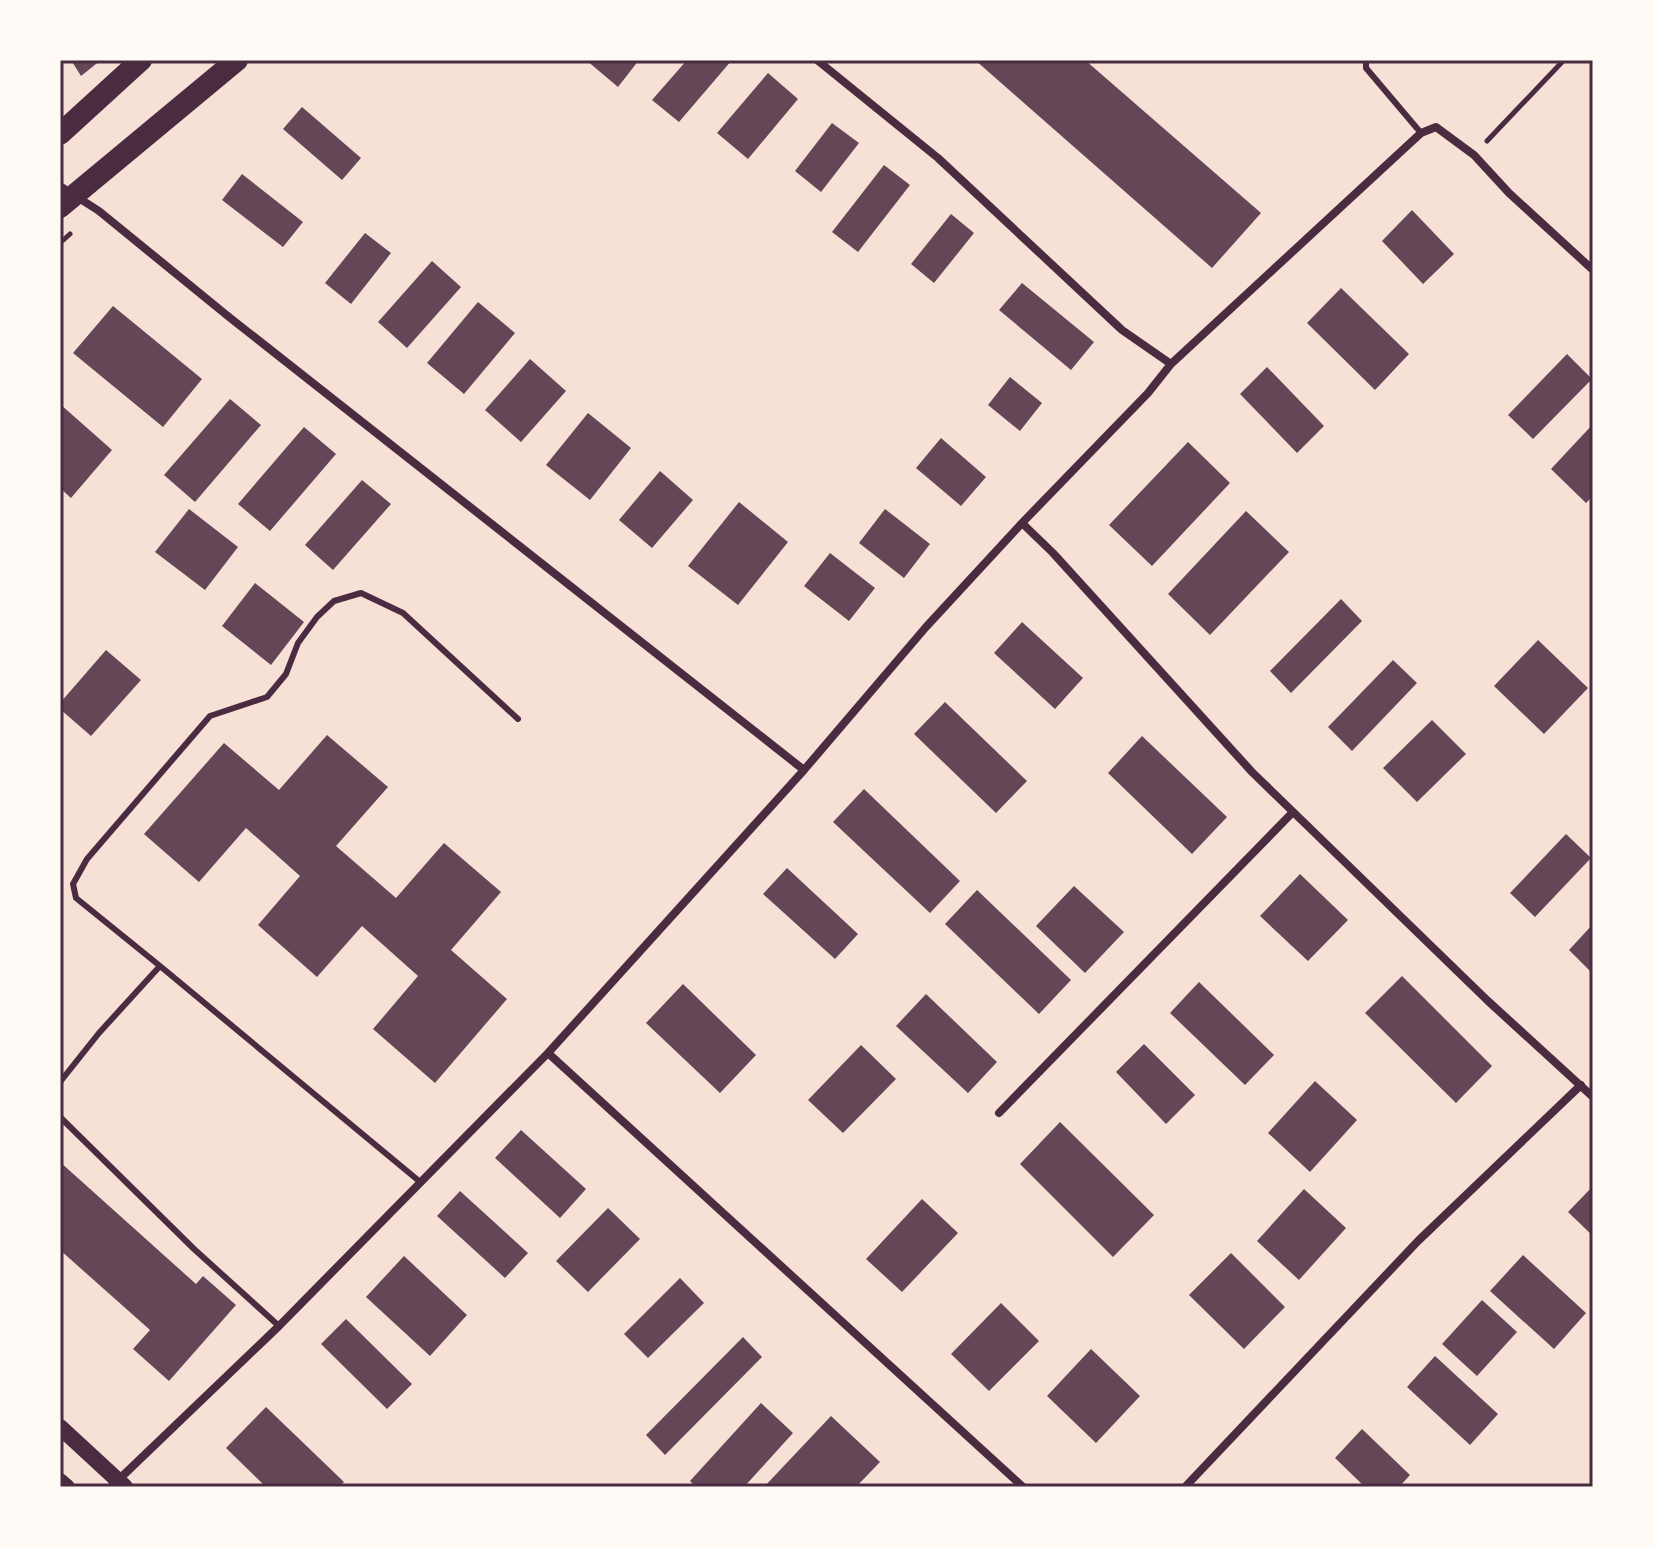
<svg xmlns="http://www.w3.org/2000/svg" width="1653" height="1547" viewBox="0 0 1653 1547" font-family="'Open Sans',sans-serif">
<style>
.building{fill:#644757}
.lines{fill:none;stroke-linecap:round;stroke-linejoin:round}
.path{stroke:#4a2c40;stroke-width:5}
.service{stroke:#4a2c40;stroke-width:6}
.minor{stroke:#4a2c40;stroke-width:8}
.secondary{stroke:#4a2c40;stroke-width:16}
.trunk{stroke:#4a2c40;stroke-width:22}
.neatline{fill:none;stroke:#4a2c40;stroke-width:3}
</style>
<rect width="100%" height="100%" fill="#f7e1d7"/>
<path class="building" d="M71 60H101L81 76Z
M586 60H639L618 87Z
M687 60H732L679 122 652 100Z
M975 60H1085L1261 213 1212 268Z
M768 73 798 99 748 159 717 133Z
M302 107 361 158 342 180 283 129Z
M832 123 859 143 821 192 795 171Z
M884 165 910 185 858 252 832 232Z
M242 174 303 222 283 247 222 200Z
M1412 210 1454 254 1423 284 1382 241Z
M951 214 974 233 934 283 911 264Z
M365 233 391 253 351 304 325 283Z
M432 261 461 287 407 348 378 322Z
M1022 283 1094 342 1071 370 999 310Z
M1341 288 1409 354 1375 390 1307 323Z
M478 302 515 333 464 394 427 363Z
M113 306 202 379 163 427 73 353Z
M1567 354 1592 379 1533 439 1508 415Z
M530 359 566 391 521 442 485 410Z
M1267 367 1324 426 1297 453 1240 394Z
M1010 377 1042 403 1020 431 988 405Z
M230 399 261 425 195 502 164 475Z
M60 404 112 450 71 498 60 488Z
M588 413 631 448 590 500 546 465Z
M1593 424V496L1586 503 1551 469Z
M304 427 336 454 270 531 238 504Z
M941 438 986 477 961 506 916 468Z
M1188 442 1230 483 1152 566 1109 525Z
M660 471 693 500 652 548 619 520Z
M362 480 391 504 333 570 305 545Z
M739 502 788 542 738 605 688 566Z
M189 509 238 547 205 590 155 552Z
M885 509 930 544 904 578 859 543Z
M1246 511 1289 552 1210 635 1168 594Z
M830 553 875 588 849 621 804 586Z
M255 583 304 622 271 665 222 626Z
M1341 599 1362 621 1291 693 1270 671Z
M1022 622 1083 678 1055 709 994 653Z
M1538 640 1588 688 1544 734 1494 686Z
M106 650 141 680 91 736 60 709V703Z
M1393 660 1417 683 1352 751 1328 727Z
M945 702 1027 781 996 813 914 734Z
M1432 720 1466 754 1417 802 1383 768Z
M327 735 388 787 336 846 396 898 444 843 501 892 451 950 507 999 435 1083 373 1029 418 976 362 926 317 977 258 925 300 876 246 828 199 882 144 834 224 743 279 790Z
M1142 736 1227 817 1192 854 1108 773Z
M864 789 960 881 930 913 833 822Z
M1566 834 1591 858 1535 917 1510 893Z
M787 868 858 934 835 959 763 894Z
M1300 874 1348 920 1308 961 1260 916Z
M1074 886 1124 932 1085 973 1036 926Z
M977 890 1071 980 1039 1014 945 924Z
M1593 924V970L1591 972 1569 950Z
M1402 976 1492 1066 1456 1103 1365 1013Z
M1199 982 1274 1055 1245 1085 1170 1013Z
M683 984 756 1055 720 1093 646 1023Z
M926 994 997 1062 968 1093 896 1026Z
M1144 1044 1195 1095 1166 1124 1116 1072Z
M861 1045 896 1079 843 1133 808 1100Z
M1315 1081 1357 1120 1310 1172 1268 1133Z
M1060 1122 1154 1215 1113 1257 1020 1164Z
M521 1130 586 1189 560 1218 495 1158Z
M60 1162 196 1284 203 1276 236 1305 169 1381 133 1349 150 1330 60 1250Z
M1593 1186V1236L1568 1212Z
M1304 1189 1346 1228 1299 1280 1257 1241Z
M460 1191 528 1253 505 1278 437 1216Z
M922 1199 958 1233 902 1292 866 1259Z
M608 1208 640 1239 588 1292 556 1261Z
M1231 1253 1285 1307 1244 1349 1189 1295Z
M1523 1255 1586 1313 1554 1349 1490 1291Z
M404 1256 467 1315 430 1356 366 1297Z
M680 1278 704 1303 648 1358 624 1334Z
M1482 1300 1517 1332 1477 1376 1442 1344Z
M1001 1303 1039 1341 989 1391 951 1354Z
M346 1319 412 1384 387 1409 321 1344Z
M743 1337 762 1357 665 1455 646 1435Z
M1091 1349 1140 1396 1096 1443 1047 1396Z
M1435 1356 1498 1414 1470 1445 1407 1387Z
M761 1403 793 1433 744 1487H696L690 1481Z
M266 1407 344 1482 339 1487H266L226 1448Z
M831 1416 880 1462 856 1487H764Z
M1362 1429 1410 1475 1399 1487H1365L1335 1458Z"/>
<g class="lines">
<path class="path" d="M1487 141 1564 60
M60 243 70 234"/>
<path class="service" d="M1366 60V68L1421 133
M160 966 419 1181
M60 1082 99 1033 160 966 76 898 73 884 87 859 210 716 267 697 286 674 298 643 317 617 334 601 361 593 403 613 518 719
M60 1117 194 1249 279 1326"/>
<path class="minor" d="M817 60 938 158 1122 330 1171 364
M60 186 99 211 229 317 804 770
M1022 523 1053 553 1252 772 1488 1001 1593 1097
M548 1053 1023 1487
M999 1113 1293 812
M111 1487 279 1326 548 1053 804 770 926 627 1022 523 1148 393 1171 364 1421 133 1436 127 1474 155 1509 193 1593 270
M1185 1487 1418 1241 1581 1085"/>
<path class="secondary" d="M60 1427 125 1487
M60 1481 67 1487"/>
<path class="trunk" d="M60 134 141 60
M60 207 237 60"/>
</g>
<rect width="1653" height="1547" fill="none" stroke="#fffaf5" stroke-width="124"/>
<rect x="62" y="62" width="1529" height="1423" class="neatline"/>
</svg>
